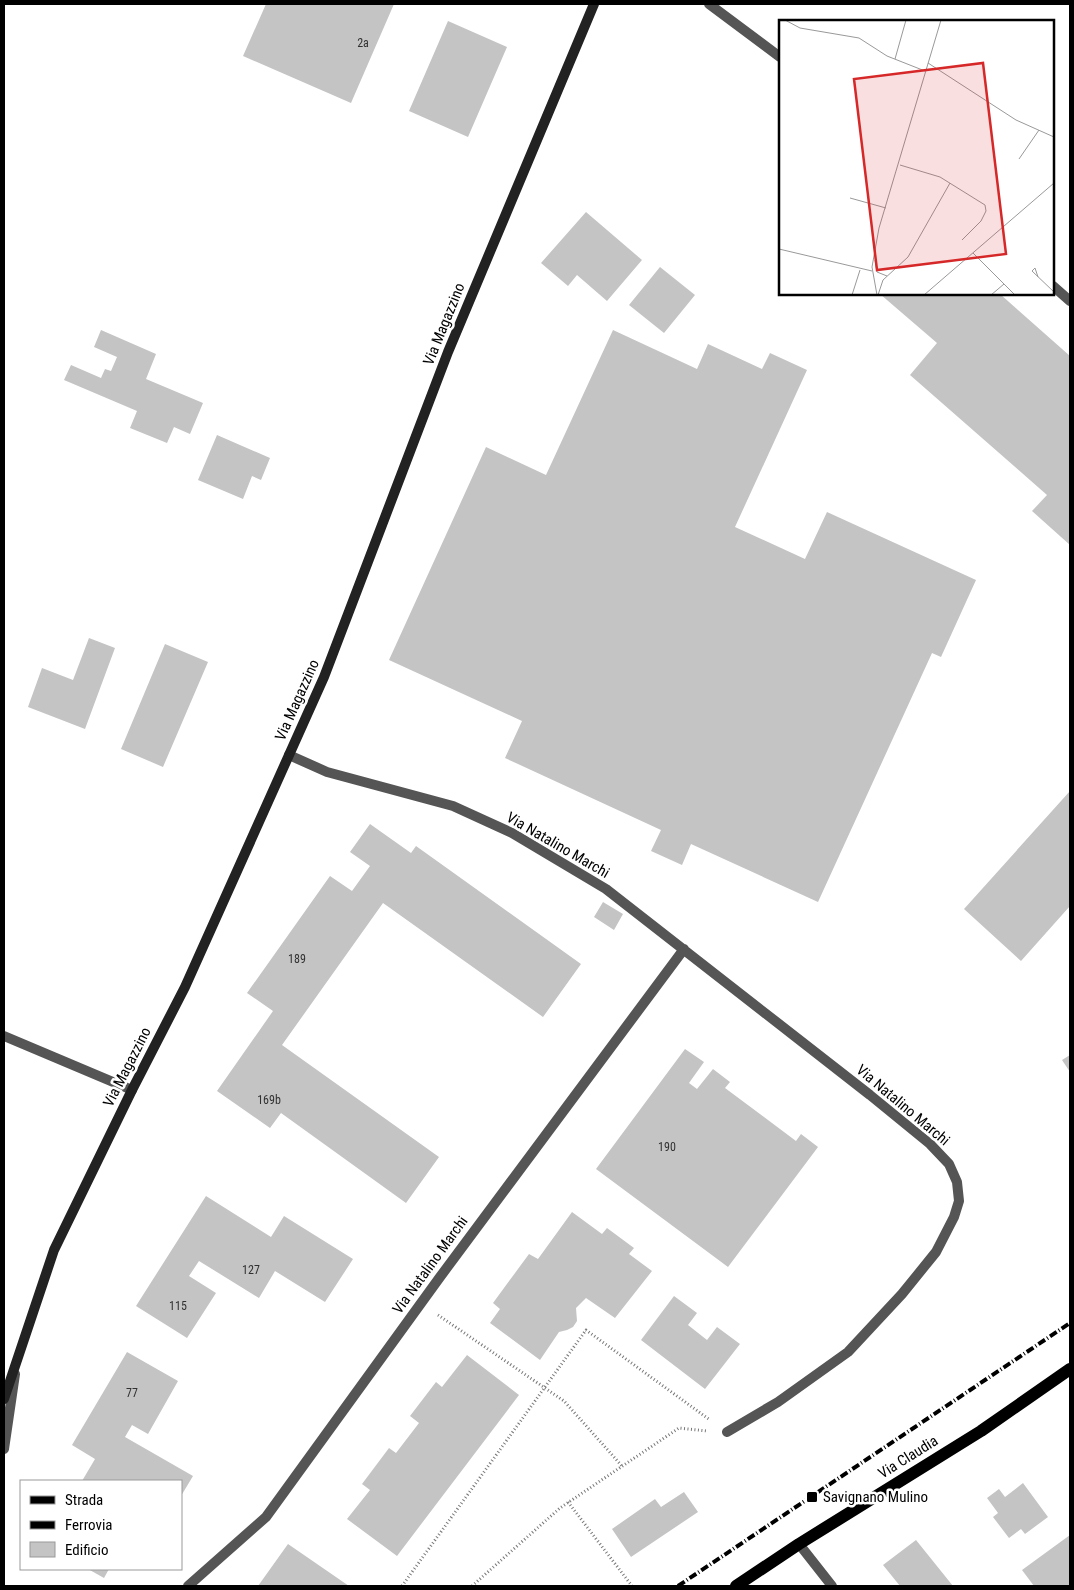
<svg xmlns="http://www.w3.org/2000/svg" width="1074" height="1590" viewBox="0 0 1074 1590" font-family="'Roboto Condensed',sans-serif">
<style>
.building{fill:#c4c4c4}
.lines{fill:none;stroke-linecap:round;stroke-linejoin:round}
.path{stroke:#777;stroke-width:3;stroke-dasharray:1 2.5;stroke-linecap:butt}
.street{stroke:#555;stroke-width:10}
.secondary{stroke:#222;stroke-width:10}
.primary{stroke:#000;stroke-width:12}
.rail{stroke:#000;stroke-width:4;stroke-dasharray:8 2.5 1 2.5;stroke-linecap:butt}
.poi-dot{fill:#000;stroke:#fff;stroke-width:2}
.labels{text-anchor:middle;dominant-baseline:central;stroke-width:5;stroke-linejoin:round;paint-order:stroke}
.number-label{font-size:12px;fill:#313131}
.street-label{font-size:15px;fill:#000;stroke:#fff}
.poi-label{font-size:15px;fill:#000;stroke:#fff;text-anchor:start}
.inset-road{fill:none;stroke:#999;stroke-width:1}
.view{fill:#d62828;fill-opacity:0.15;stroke:#d62828;stroke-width:2.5}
.inset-edge{fill:none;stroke:#000;stroke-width:2.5}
</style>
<rect width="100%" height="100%" fill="#fff"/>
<path class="building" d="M266 4H394L351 103 243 56Z
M448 21 507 47 468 137 409 111Z
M586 212 642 260 607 301 577 275 568 286 541 263Z
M660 267 695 295 664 333 629 305Z
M880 294H1000L1070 356V545L1032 511 1047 495 910 375 937 343Z
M101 330 156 354 146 379 203 403 190 434 174 427 167 443 130 428 137 411 64 380 71 365 101 378 105 369 111 371 117 357 94 347Z
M613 330 697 369 708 344 762 369 770 353 807 370 735 527 805 559 827 512 976 580 941 657 932 653 818 902 691 844 682 865 651 851 661 830 505 758 522 721 389 660 486 447 546 475Z
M217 435 270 458 261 480 252 476 243 499 198 480Z
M89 638 115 648 85 729 28 707 42 668 73 680Z
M165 644 208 662 163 767 121 749Z
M1070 791V906L1021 961 964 909Z
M370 824 411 853 416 846 581 964 543 1017 383 903 282 1045 439 1157 406 1203 281 1113 270 1128 217 1091 273 1011 247 993 330 876 352 891 370 866 350 852Z
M603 902 623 914 614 930 594 917Z
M685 1049 704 1062 689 1083 697 1089 713 1069 730 1082 725 1088 796 1141 801 1134 818 1147 728 1267 596 1169Z
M1070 1055V1072L1062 1060Z
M206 1196 271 1237 284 1216 353 1259 325 1302 275 1271 259 1298 199 1261 189 1276 216 1293 187 1338 136 1306Z
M572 1212 602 1234 607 1228 634 1248 629 1254 652 1271 615 1318 586 1298 576 1308 577 1321 573 1327 567 1330 559 1332 540 1360 490 1323 500 1309 493 1303 529 1254 538 1259Z
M674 1296 697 1313 688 1325 707 1340 717 1327 740 1344 705 1389 641 1340Z
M127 1352 178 1381 148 1434 132 1425 125 1437 193 1476 181 1496V1481H82L95 1459 72 1445Z
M467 1355 519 1395 397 1556 347 1519 370 1490 362 1484 389 1448 396 1453 419 1423 410 1416 436 1382 442 1387Z
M1023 1483 1048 1517 1025 1534 1021 1529 1009 1538 993 1517 998 1513 987 1498 999 1489 1005 1497Z
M684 1492 698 1512 631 1557 612 1529 655 1499 661 1507Z
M1070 1535V1586H1034L1022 1570Z
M916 1540 953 1586H900L883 1565Z
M288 1544 349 1586H258Z
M88 1569H109L104 1578Z"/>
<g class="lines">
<path class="path" d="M438 1315 564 1401 622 1466
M568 1502 632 1586
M402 1586 586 1330 710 1420
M472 1586 560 1508 679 1428 707 1431"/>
<path class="street" d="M709 4 780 57
M1053 286 1070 301
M289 755 327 772 453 806 512 833 606 889 870 1095 930 1144 949 1164 957 1182 959 1201 954 1217 936 1252 902 1294 848 1352 778 1402 727 1432
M4 1036 132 1090
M4 1449 15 1374
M799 1544 832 1586
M188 1586 266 1517 440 1277 684 949"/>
<path class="secondary" d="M4 1399 54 1250 132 1090 185 987 324 677 448 352 594 4"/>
<path class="primary" d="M736 1586 799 1544 981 1431 1070 1369"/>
<path class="rail" d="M678 1586 1070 1323"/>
</g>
<rect class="poi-dot" x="806" y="1491" width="12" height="12" rx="2.5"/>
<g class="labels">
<g class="number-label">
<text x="363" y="43">2a</text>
<text x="297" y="959">189</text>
<text x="269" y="1100">169b</text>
<text x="667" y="1147">190</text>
<text x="251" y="1270">127</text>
<text x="178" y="1306">115</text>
<text x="132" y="1393">77</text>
</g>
<g class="street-label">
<text transform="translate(444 324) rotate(-68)">Via Magazzino</text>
<text transform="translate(297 700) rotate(-66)">Via Magazzino</text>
<text transform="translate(558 845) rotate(30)">Via Natalino Marchi</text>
<text transform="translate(127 1067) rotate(-63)">Via Magazzino</text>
<text transform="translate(903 1105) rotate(40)">Via Natalino Marchi</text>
<text transform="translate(430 1265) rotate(-54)">Via Natalino Marchi</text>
<text transform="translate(908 1457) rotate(-32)">Via Claudia</text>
</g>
<g class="poi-label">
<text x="823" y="1497">Savignano Mulino</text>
</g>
</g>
<g transform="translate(779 20)">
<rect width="275" height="275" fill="#fff"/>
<path class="inset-road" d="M6 0 21 8 80 18 108 36 146 51M116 39 127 0M149 43 237 100 275 117M240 139 260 110M121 145 161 157 206 185 207 191 202 201 183 220M71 178 107 188M0 229 93 251M194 233 236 275M96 240 98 252 108 256M259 257 256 248 253 251 275 272M73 275 81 250M98 275 93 247 100 208 162 0M99 275 104 260 129 237 171 163M145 275 275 163M212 275 225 264"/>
<path class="view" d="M204 43 227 234 98 250 75 59Z"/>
<rect width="275" height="275" class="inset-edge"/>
</g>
<rect width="1074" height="1590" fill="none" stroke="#000000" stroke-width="10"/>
<rect x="20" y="1480" width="162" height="90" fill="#ffffff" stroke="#999999"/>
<rect x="30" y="1496" width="25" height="8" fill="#000000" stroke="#999999"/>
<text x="65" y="1505" font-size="15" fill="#000000">Strada</text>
<rect x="30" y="1521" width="25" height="8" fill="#000000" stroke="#999999"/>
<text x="65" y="1530" font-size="15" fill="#000000">Ferrovia</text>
<rect x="30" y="1542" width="25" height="15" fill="#c4c4c4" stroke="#999999"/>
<text x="65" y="1555" font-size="15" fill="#000000">Edificio</text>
</svg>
